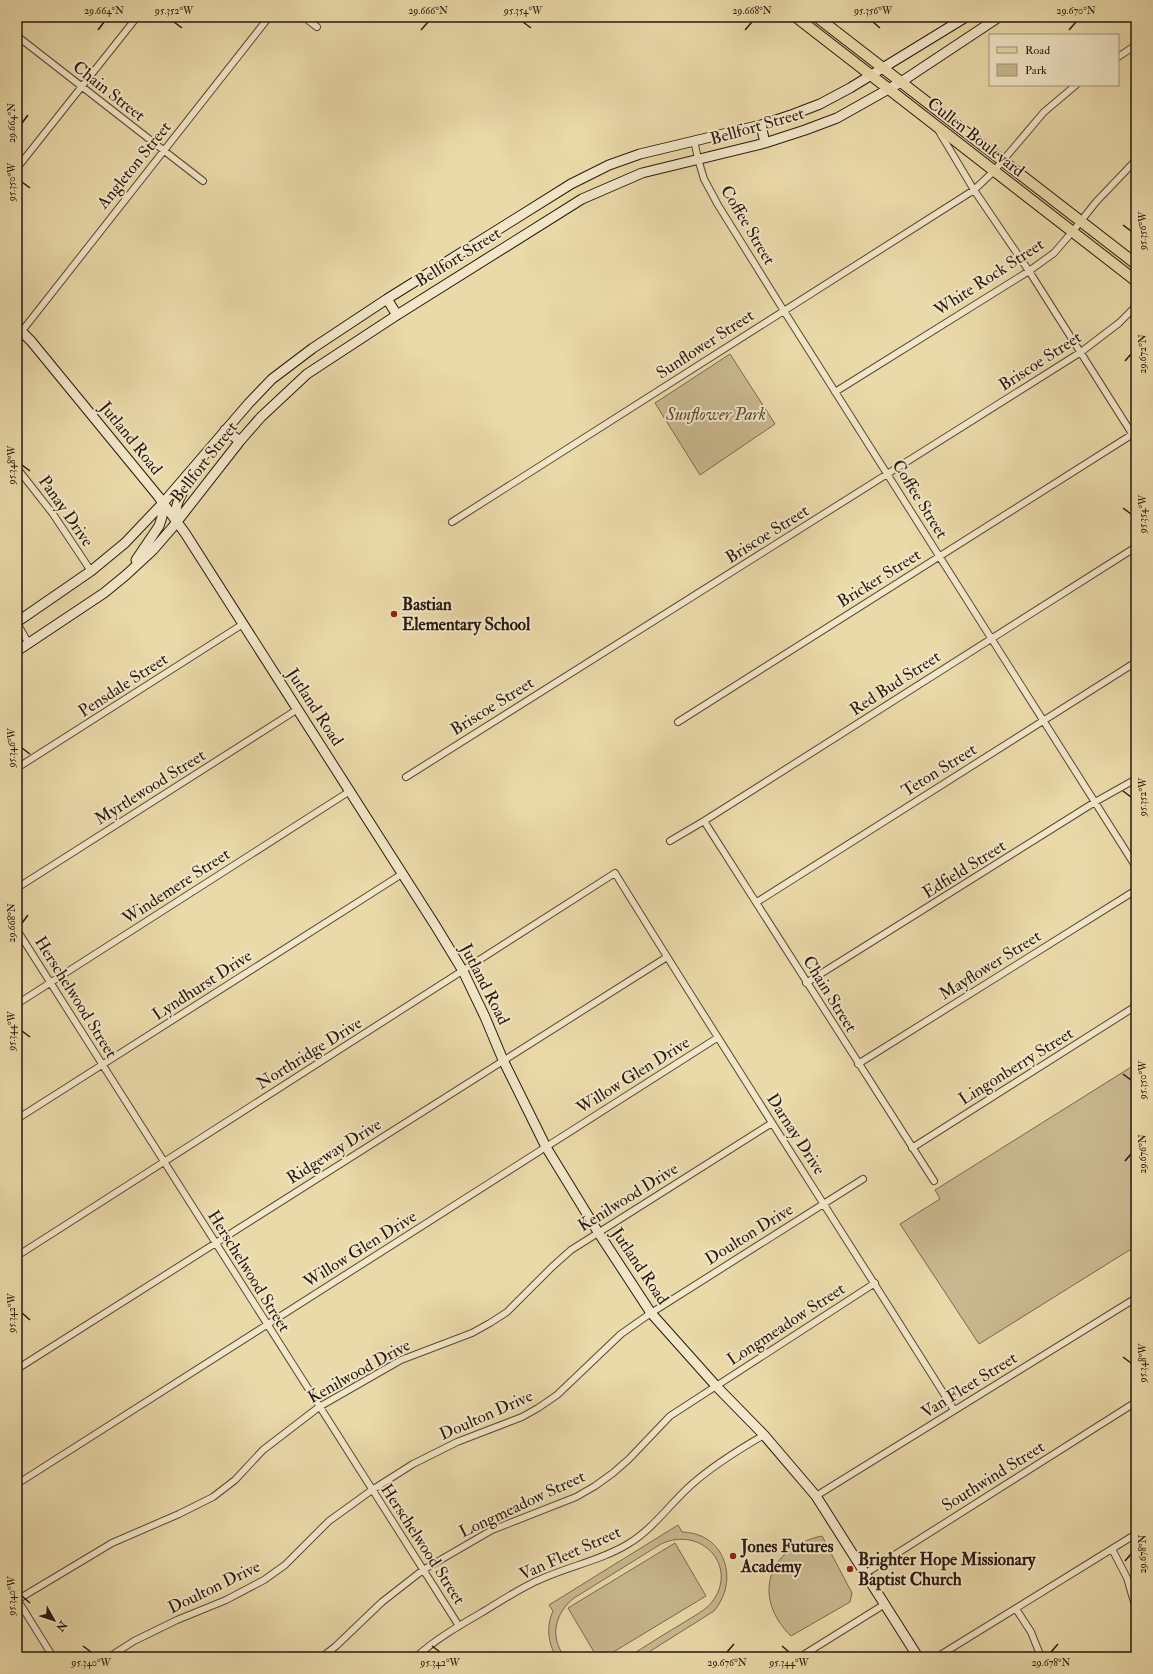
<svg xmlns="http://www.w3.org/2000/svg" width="1153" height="1674" viewBox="0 0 1153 1674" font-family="'IM FELL Double Pica',serif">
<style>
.green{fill:#c9b88f;stroke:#79684e}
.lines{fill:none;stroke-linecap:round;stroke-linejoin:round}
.street-casing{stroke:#594835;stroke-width:8}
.secondary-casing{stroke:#29180e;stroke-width:11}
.primary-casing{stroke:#29180e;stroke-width:12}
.street{stroke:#f1e6c7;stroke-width:6}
.secondary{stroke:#f1e6c7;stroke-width:9}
.primary{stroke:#ead9a9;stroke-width:10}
.ticks{fill:none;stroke:#29180e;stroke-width:1.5}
.poi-dot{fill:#8f2418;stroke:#f1e6c7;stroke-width:1.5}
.labels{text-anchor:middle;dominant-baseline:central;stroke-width:4;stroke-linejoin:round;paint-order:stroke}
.street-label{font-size:17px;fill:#29180e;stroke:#f1e6c7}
.park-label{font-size:17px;font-style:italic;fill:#594835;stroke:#f1e6c7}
.poi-label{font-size:17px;font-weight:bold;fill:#29180e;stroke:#f1e6c7;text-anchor:start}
.neatline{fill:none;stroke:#29180e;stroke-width:1.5}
.ticks-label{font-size:10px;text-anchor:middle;fill:#29180e}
</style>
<rect width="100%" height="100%" fill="#ead9a9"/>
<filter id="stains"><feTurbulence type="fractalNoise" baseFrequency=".005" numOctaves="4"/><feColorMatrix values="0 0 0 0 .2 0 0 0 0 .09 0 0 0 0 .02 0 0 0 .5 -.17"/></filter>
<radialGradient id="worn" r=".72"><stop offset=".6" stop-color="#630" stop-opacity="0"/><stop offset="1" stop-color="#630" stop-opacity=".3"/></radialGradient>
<path class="green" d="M730 354 775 424 700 475 655 403Z
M1136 1064V1246L979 1344 900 1224 940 1199 935 1190Z
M678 1525 682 1532C725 1533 740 1580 714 1611L641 1657H628C646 1646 664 1634 683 1623 692 1617 705 1611 712 1602 739 1567 702 1525 661 1544L574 1598C555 1613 549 1637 565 1657H556C548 1642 546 1627 553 1611L549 1605Z
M822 1536 852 1593 850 1602 791 1636C751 1597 768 1547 822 1536Z
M675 1543 706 1596 605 1657H597L568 1608Z"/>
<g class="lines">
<defs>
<path id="street" d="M304 17 317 27
M17 36 203 181
M1118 57 1136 45
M937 128 974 190 1029 271 1136 440
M694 140 698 159 704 179 718 205 784 311 1136 867
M17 168 137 17
M22 331 269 17
M835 392 1029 271 1054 253 1073 231 1096 202 1136 160
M17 468 53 514 91 571
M452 522 974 190 994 171 1044 112 1076 85
M17 623 29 644
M678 722 1136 432
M17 768 243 624
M406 777 1081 352 1119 323 1136 306
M704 821 934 1181
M670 841 704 821 1136 547
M17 888 298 709
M757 902 1136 662
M17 930 459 1626
M806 983 1095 802 1136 779
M17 1004 350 791
M858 1064 1136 890
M17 1119 402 874
M912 1148 1136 1006
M17 1256 615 873C726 1053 842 1231 954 1410
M17 1369 667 957
M17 1484 717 1038
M816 1496 1136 1298
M1112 1549 1127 1578 1136 1609
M866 1573 1136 1402
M17 1599 53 1657
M17 1600 112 1543 179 1514 213 1497 235 1480 263 1450 319 1407 401 1360 472 1333 490 1323 507 1312 552 1267 571 1250 772 1123
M1016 1609 1031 1632 1041 1657
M109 1657 134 1641 177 1620 226 1600 264 1580 285 1565 329 1521 372 1490 413 1464 457 1442 522 1417 538 1408 557 1395 621 1334 651 1313 863 1179
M322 1657 336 1646 382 1602 423 1570 492 1530 576 1497 595 1486 613 1473 629 1459 670 1416 875 1283
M416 1657C437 1638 462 1624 486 1610 504 1599 522 1587 541 1579 570 1566 602 1560 628 1544 653 1529 669 1505 690 1486 712 1466 738 1450 764 1435
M800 1657 885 1604
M937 1657 1136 1534"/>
<path id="secondary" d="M761 125 765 143
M387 299 397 315
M17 327 31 341 158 496 185 533 435 925 463 971 485 1017 503 1060 546 1147 598 1232 651 1313 717 1387 764 1435 816 1496 918 1657
M225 430 240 441
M177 520C172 505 185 489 192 475
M136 560 159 526 162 517 163 503
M17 622 91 571 125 543 163 503 249 403 272 379 313 348 387 299 571 184 609 165 640 154 761 125 794 114 820 104 850 88 966 17
M17 651 104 593 126 575 153 550 172 528 240 441 261 417 307 374 397 315 582 199 642 173 765 143 805 130 837 118 901 82 999 17"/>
<path id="primary" d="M796 17 1136 281
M817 17 1136 264"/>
</defs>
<use href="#street" class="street-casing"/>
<use href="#secondary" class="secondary-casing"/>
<use href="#primary" class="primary-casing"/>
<use href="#street" class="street"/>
<use href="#secondary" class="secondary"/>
<use href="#primary" class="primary"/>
</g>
<path class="ticks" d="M174 22 182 28M523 22 531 28M873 22 880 28M98 30 104 22M421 30 428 22M745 30 752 22M1069 30 1076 22M22 123 28 115M22 182 30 188M1123 225 1131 231M1125 361 1131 354M22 465 30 471M1123 508 1131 514M22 748 30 754M1123 791 1131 797M22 923 28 915M22 1031 30 1037M1123 1074 1131 1080M1125 1161 1131 1154M22 1313 30 1320M1123 1357 1131 1363M1125 1561 1131 1554M22 1596 30 1603M83 1646 91 1652M432 1646 440 1652M782 1646 789 1652M727 1652 734 1644M1051 1652 1058 1644"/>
<g class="poi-dot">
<circle cx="394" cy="614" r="4"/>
<circle cx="733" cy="1556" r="4"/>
<circle cx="850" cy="1569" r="4"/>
</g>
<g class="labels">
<g class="street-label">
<text transform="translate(109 91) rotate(38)">Chain Street</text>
<text transform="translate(757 126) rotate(-16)">Bellfort Street</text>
<text transform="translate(976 137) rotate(38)">Cullen Boulevard</text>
<text transform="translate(134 165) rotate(-51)">Angleton Street</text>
<text transform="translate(748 225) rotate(59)">Coffee Street</text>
<text transform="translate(458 257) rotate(-32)">Bellfort Street</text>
<text transform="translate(989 277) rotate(-33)">White Rock Street</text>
<text transform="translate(705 344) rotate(-33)">Sunflower Street</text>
<text transform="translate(1040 361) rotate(-33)">Briscoe Street</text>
<text transform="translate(131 438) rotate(51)">Jutland Road</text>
<text transform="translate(204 462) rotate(-52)">Bellfort Street</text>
<text transform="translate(920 499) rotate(58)">Coffee Street</text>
<text transform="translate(66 511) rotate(55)">Panay Drive</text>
<text transform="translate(767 534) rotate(-32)">Briscoe Street</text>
<text transform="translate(879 578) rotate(-32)">Bricker Street</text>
<text transform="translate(895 683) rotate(-33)">Red Bud Street</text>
<text transform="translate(123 685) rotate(-33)">Pensdale Street</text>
<text transform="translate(492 706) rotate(-32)">Briscoe Street</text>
<text transform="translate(315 707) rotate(57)">Jutland Road</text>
<text transform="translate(939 770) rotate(-32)">Teton Street</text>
<text transform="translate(150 787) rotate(-32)">Myrtlewood Street</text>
<text transform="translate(964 869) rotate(-32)">Edfield Street</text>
<text transform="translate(176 886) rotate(-33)">Windemere Street</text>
<text transform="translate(990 965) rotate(-32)">Mayflower Street</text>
<text transform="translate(485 984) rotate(63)">Jutland Road</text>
<text transform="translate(202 985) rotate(-33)">Lyndhurst Drive</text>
<text transform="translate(830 994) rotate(58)">Chain Street</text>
<text transform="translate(76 997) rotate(58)">Herschelwood Street</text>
<text transform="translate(309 1053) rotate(-32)">Northridge Drive</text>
<text transform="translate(1016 1066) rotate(-32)">Lingonberry Street</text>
<text transform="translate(633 1075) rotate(-32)">Willow Glen Drive</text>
<text transform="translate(796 1134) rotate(57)">Darnay Drive</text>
<text transform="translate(334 1151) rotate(-32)">Ridgeway Drive</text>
<text transform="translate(628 1197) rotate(-32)">Kenilwood Drive</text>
<text transform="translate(749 1234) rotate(-32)">Doulton Drive</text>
<text transform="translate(360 1249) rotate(-32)">Willow Glen Drive</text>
<text transform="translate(640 1266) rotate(56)">Jutland Road</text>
<text transform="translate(249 1271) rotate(58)">Herschelwood Street</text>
<text transform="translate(786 1324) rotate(-33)">Longmeadow Street</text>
<text transform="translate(359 1371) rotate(-29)">Kenilwood Drive</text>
<text transform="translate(969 1385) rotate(-32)">Van Fleet Street</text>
<text transform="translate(486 1415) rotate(-24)">Doulton Drive</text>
<text transform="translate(993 1476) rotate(-32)">Southwind Street</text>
<text transform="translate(522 1504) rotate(-25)">Longmeadow Street</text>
<text transform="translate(423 1544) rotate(57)">Herschelwood Street</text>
<text transform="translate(570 1553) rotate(-24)">Van Fleet Street</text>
<text transform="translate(214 1587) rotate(-26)">Doulton Drive</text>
</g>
<g class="park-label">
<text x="716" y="414">Sunflower Park</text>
</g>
<g class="poi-label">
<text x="402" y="604">Bastian<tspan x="402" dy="20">Elementary School</tspan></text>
<text x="741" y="1546">Jones Futures<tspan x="741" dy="20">Academy</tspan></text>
<text x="858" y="1559">Brighter Hope Missionary<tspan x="858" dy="20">Baptist Church</tspan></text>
</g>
</g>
<rect width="1153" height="1674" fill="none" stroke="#ead9a9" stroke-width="44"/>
<rect x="989" y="34" width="130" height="52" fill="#f1e6c7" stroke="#a1947d"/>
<rect x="997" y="47" width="20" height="6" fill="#ead9a9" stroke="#a1947d"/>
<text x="1025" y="54" font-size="12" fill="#29180e">Road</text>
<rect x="997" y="64" width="20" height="12" fill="#c9b88f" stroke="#a1947d"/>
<text x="1025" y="74" font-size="12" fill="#29180e">Park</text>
<g transform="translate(54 1620) rotate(129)" stroke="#f1e6c7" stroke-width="3" paint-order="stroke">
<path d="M0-3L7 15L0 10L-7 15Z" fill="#29180e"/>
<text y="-6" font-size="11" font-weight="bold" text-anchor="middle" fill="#29180e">N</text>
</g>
<rect x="22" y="22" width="1109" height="1630" class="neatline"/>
<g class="ticks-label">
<text x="104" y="14">29.664°N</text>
<text x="174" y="14">95.352°W</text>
<text x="428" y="14">29.666°N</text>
<text x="523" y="14">95.354°W</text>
<text x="752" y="14">29.668°N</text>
<text x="873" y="14">95.356°W</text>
<text x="1076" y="14">29.670°N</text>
<text transform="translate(11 123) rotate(-90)" y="4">29.664°N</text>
<text transform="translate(11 182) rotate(-90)" y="4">95.350°W</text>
<text transform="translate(1142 231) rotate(-90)" y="4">95.356°W</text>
<text transform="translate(1142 354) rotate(-90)" y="4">29.672°N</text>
<text transform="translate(11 465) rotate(-90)" y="4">95.348°W</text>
<text transform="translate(1142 514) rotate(-90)" y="4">95.354°W</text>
<text transform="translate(11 748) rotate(-90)" y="4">95.346°W</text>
<text transform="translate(1142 797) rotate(-90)" y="4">95.352°W</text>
<text transform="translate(11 923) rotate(-90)" y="4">29.668°N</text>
<text transform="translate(11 1031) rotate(-90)" y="4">95.344°W</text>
<text transform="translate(1142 1080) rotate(-90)" y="4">95.350°W</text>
<text transform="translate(1142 1154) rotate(-90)" y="4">29.676°N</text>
<text transform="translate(11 1313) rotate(-90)" y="4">95.342°W</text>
<text transform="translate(1142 1363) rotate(-90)" y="4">95.348°W</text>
<text transform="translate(1142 1554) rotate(-90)" y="4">29.678°N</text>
<text transform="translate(11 1596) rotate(-90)" y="4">95.340°W</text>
<text x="91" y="1666">95.340°W</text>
<text x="440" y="1666">95.342°W</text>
<text x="727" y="1666">29.676°N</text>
<text x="789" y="1666">95.344°W</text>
<text x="1051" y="1666">29.678°N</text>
</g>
<rect width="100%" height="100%" filter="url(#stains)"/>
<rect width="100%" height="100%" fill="url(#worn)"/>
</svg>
